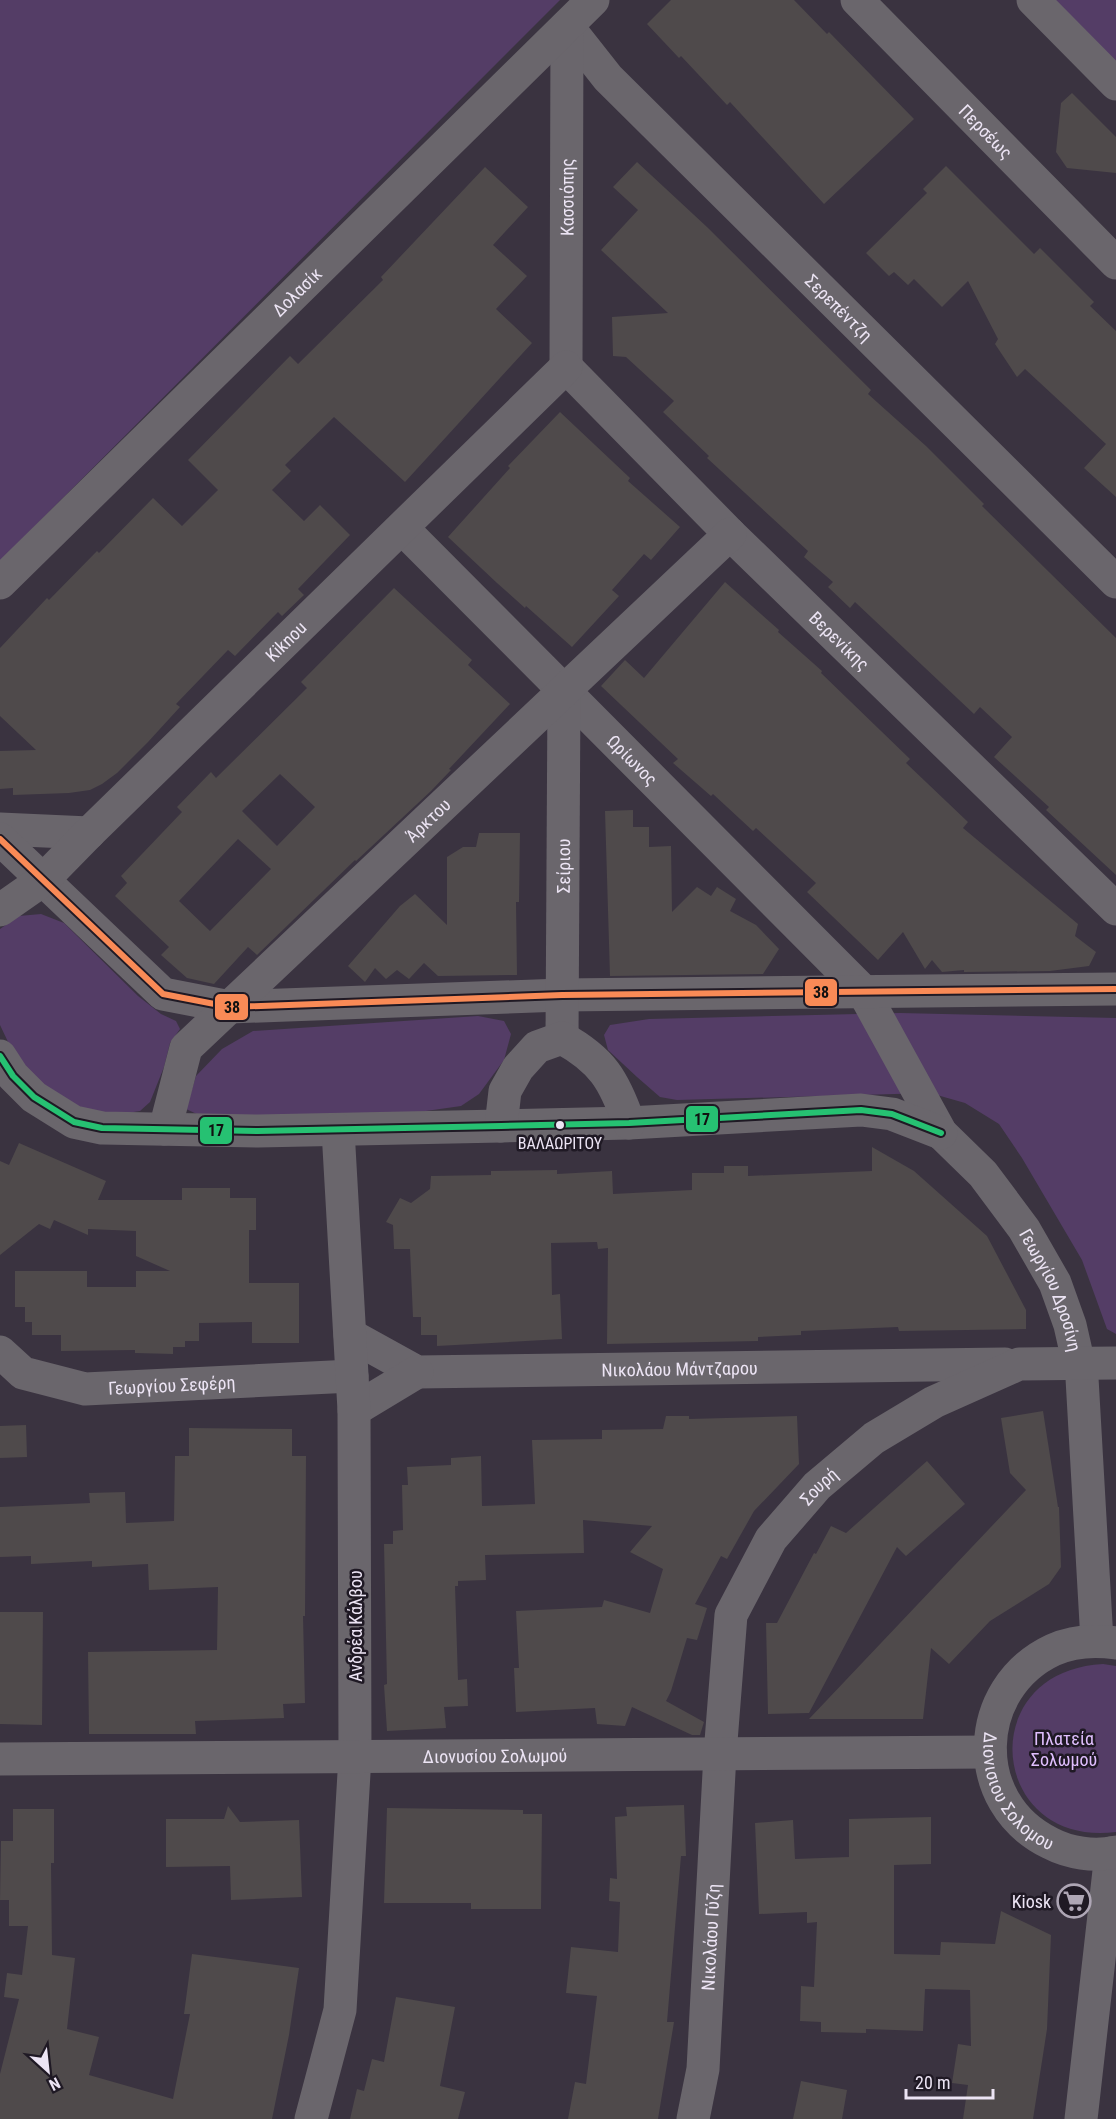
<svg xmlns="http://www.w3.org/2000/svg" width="1116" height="2119" viewBox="0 0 1116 2119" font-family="'Roboto Condensed',sans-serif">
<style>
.green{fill:#543d66}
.building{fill:#4f4a4b;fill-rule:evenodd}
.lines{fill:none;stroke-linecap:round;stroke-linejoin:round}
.minor{stroke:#6a666c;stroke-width:33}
.tertiary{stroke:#6a666c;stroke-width:33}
.bus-1-casing{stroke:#1f1924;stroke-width:10}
.bus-2-casing{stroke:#1f1924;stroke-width:10}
.bus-1{stroke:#f98a56;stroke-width:6}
.bus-2{stroke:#26c172;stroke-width:6}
.bus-dot{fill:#ece4f4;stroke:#1f1924;stroke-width:2}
.labels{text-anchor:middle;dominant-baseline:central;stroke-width:5;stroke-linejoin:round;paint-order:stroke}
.bus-label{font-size:16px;fill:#ece4f4;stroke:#1f1924}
.street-label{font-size:18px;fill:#ece4f4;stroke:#1f1924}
.park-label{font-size:18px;fill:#e0bffe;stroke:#1f1924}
.poi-label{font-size:18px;fill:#ece4f4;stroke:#1f1924;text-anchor:end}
.line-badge{stroke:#1f1924;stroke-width:2}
.pale-badge-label{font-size:16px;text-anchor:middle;font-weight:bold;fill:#111}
</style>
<rect width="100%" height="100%" fill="#3a3340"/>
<path class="green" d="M0 0H560L0 561Z
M1052 0H1116V65Z
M41 914 64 923 138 996 161 1014 176 1021 180 1029 170 1043 164 1067 150 1102 140 1111 114 1115 85 1110 54 1095 19 1065 0 1025V929L19 916Z
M900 1013 1116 1018V1334L1107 1329 1082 1260 1022 1158 999 1124 965 1103 930 1093 677 1100 660 1097 637 1077 608 1050 604 1035 610 1025 649 1019Z
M478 1016 504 1021 511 1034 504 1060 479 1094 461 1106 419 1112 235 1116 199 1115 186 1109 196 1076 222 1049 253 1031Z
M1103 1664 1116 1666V1832C989 1848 972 1671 1103 1664Z"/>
<path class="building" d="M671 0H794L827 34 829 32 914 119 824 204 730 102 727 105 681 56 679 58 647 24Z
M1072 93 1116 137V173L1067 168 1056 152 1061 103Z
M637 162 707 227 871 390 868 394 926 446 984 504 982 506 1116 638V875L1046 810 1049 807 994 757 1012 737 980 707 974 714 855 602 850 608 828 587 833 582 804 557 808 551 707 458 709 456 663 412 674 401 626 357 613 356 612 317 668 313 601 250 638 210 613 187Z
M946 166 1034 254 1040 248 1094 302 1090 306 1116 331V497L1084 468 1106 444 1025 369 1017 377 995 344 998 339 968 281 942 307 914 279 908 285 894 272 889 276 866 253 927 193 923 189Z
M485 167 528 207 493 245 527 276 496 309 532 343 405 482 334 417 285 465 291 471 272 490 304 521 320 505 350 535 298 589 304 595 282 616 278 612 235 656 228 650 176 704 180 707 148 742 117 773 102 784 90 790 69 793 13 795V788L0 789V751L36 750 0 716V648L47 598 49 600 97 551 99 553 153 498 182 526 218 490 188 460 290 356 298 364 383 280 381 277Z
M560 412 630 478 628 481 680 527 651 560 644 554 612 590 619 596 572 647 526 606 525 608 497 583 448 537 510 468 508 466Z
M725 582 779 630 778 632 822 671 821 673 910 759 906 763 968 822 963 828 1078 924 1075 936 1096 952 1089 966 1050 971 964 972V970L942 972 932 960 925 969 903 932 878 960 807 892 816 883 756 828 753 831 713 794 711 796 673 763 678 759 601 686 625 660 644 678Z
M394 588 472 660 468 665 510 704 449 769 451 770 431 791 356 861 355 860 257 955 248 947 214 984 187 978 161 955 169 947 115 896 127 883 121 876 182 812 177 807 211 772 216 778 307 688 301 682ZM280 774 315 807 277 846 242 811ZM238 839 271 869 210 931 179 901Z
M633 810V827H649V847L671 846 672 912 697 887 711 896 717 887 736 899 730 911 756 925 779 949 763 974 610 976 605 811Z
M479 833H520L519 902H516L517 975 438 976 424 963 409 979 397 970 386 979 375 968 365 982 348 966 400 906 415 894 447 925V857L463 847H476Z
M19 1143 106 1181 98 1200H182V1188H230V1198H256V1230H249V1283H299V1343H252V1322L199 1323V1341H185V1347H173V1354L135 1353V1350L61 1351V1335H32V1322H25V1307H15V1271H87V1287H136V1271H170L136 1256V1231L88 1229V1235L54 1220 50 1229 39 1224 0 1255V1161L9 1165Z
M872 1147 914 1171 987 1236 1026 1310V1329L899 1331 898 1327 801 1331V1335L758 1337V1341L607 1344 608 1248 598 1249 597 1242 551 1243 552 1295 560 1294 562 1339 437 1346V1335H421V1317H413L410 1249H394L393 1225 386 1222 400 1198 411 1203 430 1189 431 1176 491 1175V1171L557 1170V1174L612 1171 613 1194 692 1190V1173H724V1166H748V1176L872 1171Z
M1043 1411 1058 1507H1059L1061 1567 1049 1584 990 1621 949 1664 931 1648 923 1719H809L1026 1490 1010 1473 1001 1418Z
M666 1416H689V1419L797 1416 799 1464 754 1511 727 1559 721 1556 695 1604 707 1608 697 1640 687 1638 671 1691 666 1701 704 1722 700 1735H692L632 1707 625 1726 597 1724 595 1708 516 1712 514 1668H519L516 1611 602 1607 604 1600 650 1613 663 1569 630 1552 652 1526 583 1520 584 1553 485 1555 486 1580 458 1581V1586H455L458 1680 467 1679 468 1706 444 1707 446 1728 387 1731 384 1685 387 1684 384 1544H393V1531L403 1530 402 1485H408L407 1467 451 1465V1458L481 1456 482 1506 535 1504 532 1440 602 1439V1430L663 1429Z
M26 1425 27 1457 0 1458V1426Z
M189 1428 292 1429V1456H306L305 1616H303L305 1703 283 1704 284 1718 195 1721 196 1734H89L88 1652 217 1650 218 1587 149 1590 148 1564 92 1567V1561L31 1564V1556L0 1557V1507L90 1503 89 1493 125 1492 126 1523 174 1521 175 1456H189Z
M927 1461 965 1504 906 1556 897 1547 809 1713 768 1714 766 1623H777L814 1553 816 1554 831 1526 846 1533Z
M0 1612H43L42 1725 0 1724Z
M684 1805 686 1856H681L667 2022H674L658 2119H568L575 2082 586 2084 597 1996 566 1993 571 1947 618 1952 620 1902 609 1901 610 1878 617 1879 615 1817 627 1816 626 1807Z
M228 1806 240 1822 299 1820 302 1897 231 1900 230 1866 166 1867V1819H224Z
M387 1808 523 1810V1814H542L541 1909H471V1903H384Z
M13 1809H54V1863H51L52 1955 75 1958 67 2029 99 2037 89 2075 173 2099 190 2014H184L192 1954 299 1968 289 2035 272 2119H0V2074L19 1999 4 1997 7 1973 22 1975 28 1926H9V1900H0L1 1841H13Z
M931 1817V1864L894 1865V1954L940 1955 941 1942 995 1944 1001 1911 1051 1935 1047 2029 1033 2119H963L968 2085 952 2083 958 2044 971 2046 970 1990 925 1989 923 2031 866 2029V2033L821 2032V2022L800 2021 801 1986 814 1987 817 1922 807 1923V1912L759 1914 755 1823 793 1820 795 1859 849 1857V1819Z
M396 1997 455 2007 440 2086 465 2092 458 2119H350L357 2089 364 2091 372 2059 384 2062Z
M801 2081 847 2090 842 2119H793Z"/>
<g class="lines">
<g class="minor">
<path id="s1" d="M857 0 1116 263"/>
<path d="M1033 0 1116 84"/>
<path id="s2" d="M567 26 608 78 1116 582"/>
<path id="s3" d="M566 367 730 534 1116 909"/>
<path id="s4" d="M566 367 567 26"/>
<path id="s5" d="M402 528 863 991 941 1133 983 1174 1024 1229 1055 1283 1070 1325 1082 1378 1097 1641"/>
<path id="s6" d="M0 583 593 0"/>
<path d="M0 829 89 833"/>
<path d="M0 839 163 994 230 1007 562 995 1116 989"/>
<path id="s7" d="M0 910 43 880 89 833 566 367"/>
<path id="s8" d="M562 1038 564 692"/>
<path d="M0 1056 13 1076 34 1097 74 1122 102 1128 258 1131 501 1126 629 1123 861 1110 892 1114 941 1133"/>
<path d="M501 1126 505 1091 518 1068 537 1047 562 1038C602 1060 614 1080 629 1123"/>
<path id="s9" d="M165 1129 186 1048 730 534"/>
<path id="s10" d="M350 1335 417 1372 1005 1364"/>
<path id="s11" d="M0 1352 23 1373 85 1389 352 1376"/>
<path d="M354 1410 417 1372"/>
<path d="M311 2119 340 2010 355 1756 354 1410 338 1130"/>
<path id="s12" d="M693 2119 703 2069 720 1754 731 1615 771 1539 817 1486 874 1438 934 1402 1019 1364 1116 1363"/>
<path d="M1081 2119 1111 1853"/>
</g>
<g class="tertiary">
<path id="s13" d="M1116 1643C1095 1640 1073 1641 1053 1650 972 1688 968 1803 1050 1843 1069 1853 1094 1857 1116 1852"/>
<path id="s14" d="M0 1759 990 1752"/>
</g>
<defs>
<path id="bus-1" d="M0 839 163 994 230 1007 562 995 1116 989"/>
<path id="bus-2" d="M0 1056 13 1076 34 1097 74 1122 102 1128 258 1131 501 1126 629 1123 861 1110 892 1114 941 1133"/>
</defs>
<use href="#bus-1" class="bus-1-casing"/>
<use href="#bus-2" class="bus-2-casing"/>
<use href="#bus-1" class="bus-1"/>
<use href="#bus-2" class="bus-2"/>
</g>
<defs>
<symbol id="supermarket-ring" viewBox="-11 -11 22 22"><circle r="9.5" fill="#1f1924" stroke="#aea6b5" stroke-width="1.5"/><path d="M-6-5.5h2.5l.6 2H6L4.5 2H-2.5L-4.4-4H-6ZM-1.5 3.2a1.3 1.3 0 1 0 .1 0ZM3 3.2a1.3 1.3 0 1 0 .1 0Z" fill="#aea6b5"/></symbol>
</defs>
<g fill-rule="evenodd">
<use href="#supermarket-ring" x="1055" y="1882" width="38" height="38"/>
</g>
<circle class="bus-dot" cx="560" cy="1125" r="5"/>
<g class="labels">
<g class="bus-label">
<text x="560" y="1143">ΒΑΛΑΩΡΙΤΟΥ</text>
</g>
<g class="street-label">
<text stroke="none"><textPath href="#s1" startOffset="184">Περσέως</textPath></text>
<text stroke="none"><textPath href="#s4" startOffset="170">Κασσιόπης</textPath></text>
<text stroke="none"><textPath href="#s6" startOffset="416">Δολασίκ</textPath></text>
<text stroke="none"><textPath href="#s2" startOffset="392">Σερεπέντζη</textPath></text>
<text stroke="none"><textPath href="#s3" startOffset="387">Βερενίκης</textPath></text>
<text stroke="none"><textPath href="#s7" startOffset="393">Kiknou</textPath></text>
<text stroke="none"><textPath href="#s5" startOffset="327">Ωρίωνος</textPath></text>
<text stroke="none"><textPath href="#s9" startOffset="416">Άρκτου</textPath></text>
<text stroke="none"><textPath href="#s8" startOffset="172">Σείριου</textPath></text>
<text stroke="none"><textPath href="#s5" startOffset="1010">Γεωργίου Δροσίνη</textPath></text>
<text stroke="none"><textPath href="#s10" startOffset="339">Νικολάου Μάντζαρου</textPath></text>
<text stroke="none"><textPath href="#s11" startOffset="182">Γεωργίου Σεφέρη</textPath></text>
<text stroke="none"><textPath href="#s12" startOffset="663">Σουρή</textPath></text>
<text transform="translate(355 1626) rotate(-90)">Ανδρέα Κάλβου</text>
<text stroke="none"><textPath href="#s14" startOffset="495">Διονυσίου Σολωμού</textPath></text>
<text stroke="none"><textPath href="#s13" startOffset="240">Διονισιου Σολομου</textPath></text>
<text stroke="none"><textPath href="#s12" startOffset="183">Νικολάου Γύζη</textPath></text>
</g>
<g class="park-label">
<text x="1064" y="1738">Πλατεία<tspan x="1064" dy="21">Σολωμού</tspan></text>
</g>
<g class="poi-label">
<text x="1051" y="1901">Kiosk</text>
</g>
</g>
<g class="line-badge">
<rect x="804" y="978" width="34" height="29" rx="6" fill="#f98a56"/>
<rect x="214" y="993" width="35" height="28" rx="6" fill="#f98a56"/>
<rect x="685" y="1105" width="34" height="28" rx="6" fill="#26c172"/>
<rect x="199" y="1116" width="34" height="29" rx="6" fill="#26c172"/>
</g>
<g class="pale-badge-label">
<text x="821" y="998">38</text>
<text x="232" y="1013">38</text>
<text x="702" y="1125">17</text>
<text x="216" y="1136">17</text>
</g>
<g transform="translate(48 2071) rotate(153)" stroke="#1f1924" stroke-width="4.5" paint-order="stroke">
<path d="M0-4.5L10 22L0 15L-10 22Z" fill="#ece4f4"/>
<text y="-9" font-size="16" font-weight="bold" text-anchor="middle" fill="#ece4f4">N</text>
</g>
<path d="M906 2089v9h87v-9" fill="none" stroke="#ece4f4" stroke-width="3"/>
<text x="915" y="2089" font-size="18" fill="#ece4f4" stroke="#1f1924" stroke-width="4.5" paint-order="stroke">20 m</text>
</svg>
